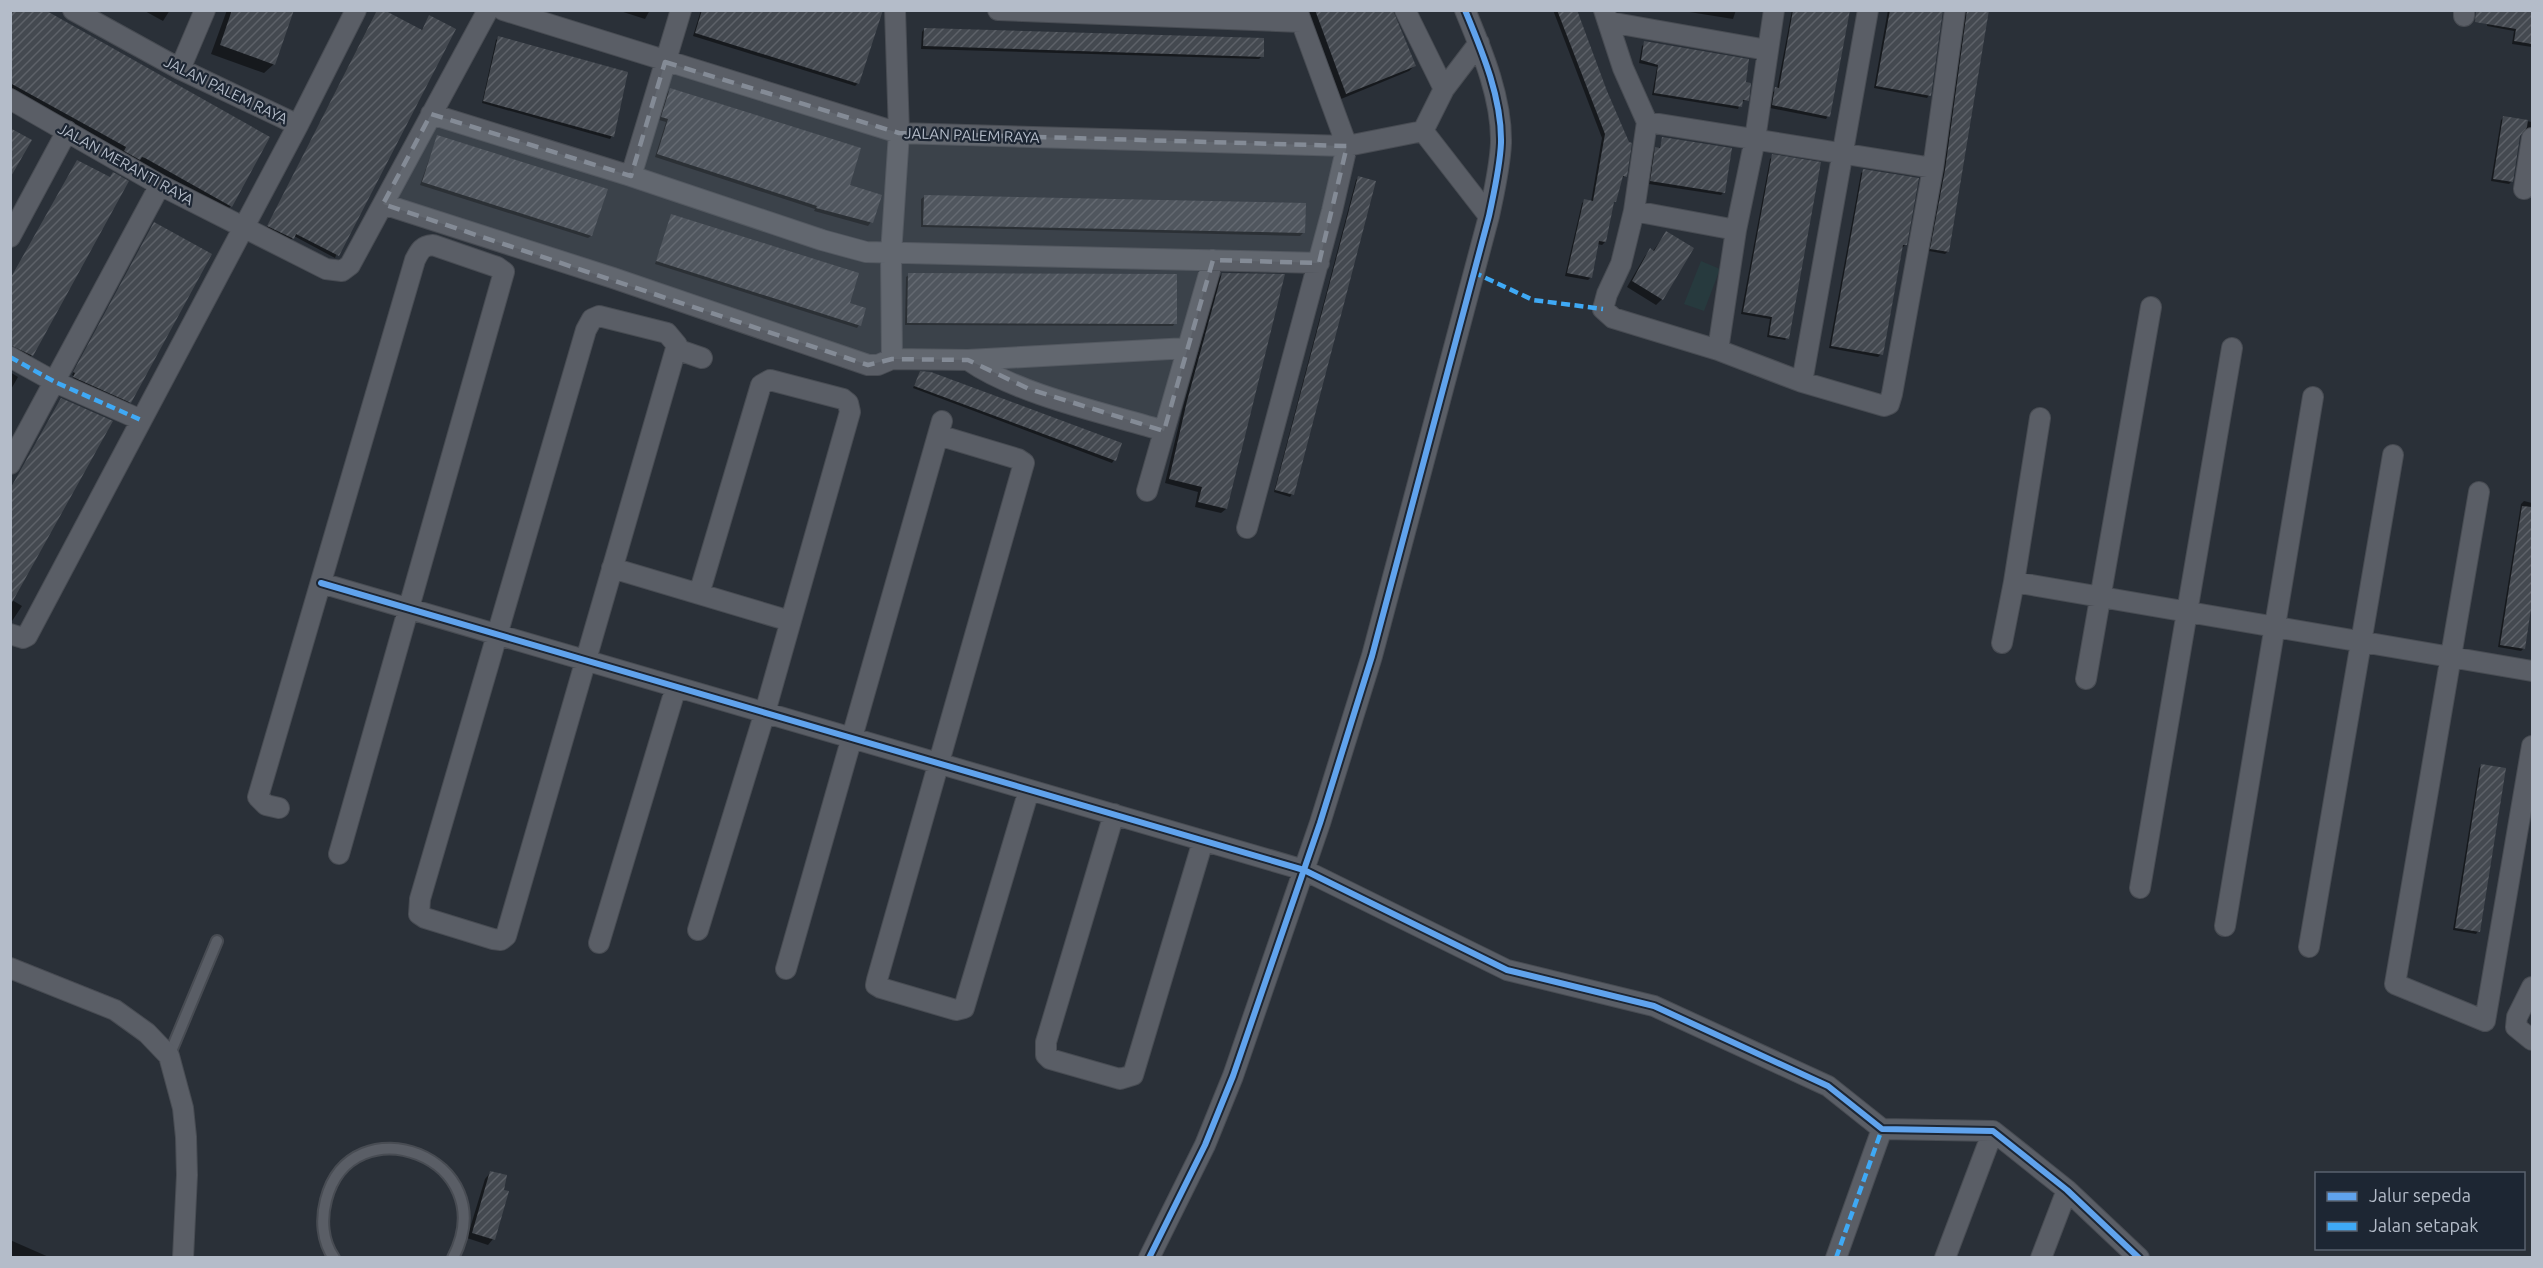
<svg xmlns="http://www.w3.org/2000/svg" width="2543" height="1268" viewBox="0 0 2543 1268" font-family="Ubuntu,sans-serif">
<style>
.pitch{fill:#273a3e}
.shadow{fill:#0007}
.building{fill:url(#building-hatch)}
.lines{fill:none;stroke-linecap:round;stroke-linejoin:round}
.lane-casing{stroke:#484c53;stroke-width:14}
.street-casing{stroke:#484c53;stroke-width:22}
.lane{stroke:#5a5e66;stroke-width:10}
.street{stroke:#5a5e66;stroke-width:20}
.quiet{stroke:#3fa9f5;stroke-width:4.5;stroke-dasharray:9 4.5;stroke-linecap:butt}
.cycleway-casing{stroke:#1d2633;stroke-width:10}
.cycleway{stroke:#60a3ed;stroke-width:6}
.marked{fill:#848b96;fill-opacity:0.2;stroke:#848b96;stroke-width:4.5;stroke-dasharray:12 8;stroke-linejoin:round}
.labels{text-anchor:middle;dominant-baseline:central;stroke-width:4.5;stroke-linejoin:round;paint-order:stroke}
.street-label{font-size:15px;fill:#b4bcc9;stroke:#1d2633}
</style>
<defs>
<pattern id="building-hatch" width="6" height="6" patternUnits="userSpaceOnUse" patternTransform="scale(1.5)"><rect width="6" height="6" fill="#444950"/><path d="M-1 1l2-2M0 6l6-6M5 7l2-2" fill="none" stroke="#5d6168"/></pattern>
</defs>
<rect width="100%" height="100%" fill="#2a3038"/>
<path class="pitch" d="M1701 261 1720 269 1704 311 1684 304Z"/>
<path class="shadow" d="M10 10 231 206 226 211 10 90Z
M143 10H170L163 21Z
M227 10H281L274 64 264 73 211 54Z
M617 10H650L645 19Z
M701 10H881L858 83 855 86 693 36Z
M1308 10H1393L1414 66 1409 71 1341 99Z
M1553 10H1575L1625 176 1620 179 1615 201 1611 205 1605 242 1602 245 1597 244 1591 277 1588 280 1565 276 1582 203 1585 201 1591 202 1602 138Z
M1677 10H1736L1733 19Z
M1792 10H1848L1828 116 1826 119 1770 108 1773 92 1777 89Z
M1888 10H1941L1929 95 1927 98 1874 88Z
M1963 10H1988L1948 251 1945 254 1929 251 1943 173 1965 15Z
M2489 10H2532V47L2512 44 2514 31 2487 26Z
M376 12 421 31 429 17 335 258 294 236 290 241 266 229Z
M924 29 1262 56 1259 59 921 49 922 32Z
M499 37 612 136 610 139 482 103 496 40Z
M1645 43 1744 83 1747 100 1741 102 1738 109 1652 95 1657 67 1639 63 1642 46Z
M670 90 848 186 871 222 868 226 814 211 815 209 655 157 666 122 659 120 667 93Z
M2504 117 2532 122V129H2524L2519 135 2511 182 2509 184 2491 181 2501 120Z
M437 137 591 236 588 238 420 185Z
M1663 138 1723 193 1721 195 1649 184 1653 151 1659 149Z
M1773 156 1787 338 1785 340 1767 337 1770 319 1741 314 1770 159Z
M1864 171 1905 245 1902 248 1881 354 1878 357 1829 348 1861 173Z
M113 174 32 355 29 358 10 349V280Z
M1358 178 1292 494 1290 497 1274 492 1356 180Z
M925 196 1303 233 1300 236 921 227V199Z
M672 216 848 304 859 325 857 328 655 264Z
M154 224 130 402 127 404 72 380 74 376 72 375Z
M1666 233 1662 299 1656 305 1627 287 1645 256 1651 250 1653 251Z
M1222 274 1226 509 1221 513 1195 507 1198 492 1165 483 1183 407 1218 279Z
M909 275 1175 323 1173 326 905 325 906 277Z
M10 372 18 377 10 391Z
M920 373 1114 460 1112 463 913 388Z
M10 490 12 600 22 606 10 624Z
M2524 501 2532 503V593L2524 648 2521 651 2498 647 2521 504Z
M2481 766 2478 931 2476 934 2453 930 2479 768Z
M490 1173 493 1239 488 1245 467 1238 485 1179Z
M10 1240 51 1258H10Z"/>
<path class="building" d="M10 10H45L270 137 232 207 145 158 142 157 140 160 124 151 126 147 10 83Z
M232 10H294L275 65 220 45Z
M377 10H384L422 30 429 15 456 29 339 256 296 234 294 239 267 226Z
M702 10H883L859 84 695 33Z
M1315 10H1393L1416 66 1346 94Z
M1557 10H1577L1607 91 1629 142 1632 143 1627 177 1623 176 1616 202H1614L1606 242 1599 241 1592 278 1567 273 1584 199 1593 201 1605 134Z
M1793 10H1850L1830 117 1772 105 1775 87 1779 88Z
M1890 10H1943L1931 96 1876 86Z
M1967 10H1989L1949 252 1930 249 1945 170Z
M2476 10H2532V44L2514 41 2516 29 2475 22Z
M924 28 1264 38V57L923 46Z
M498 36 628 72 614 137 483 101Z
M1644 41 1749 59 1746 82 1751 83 1749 101 1743 100 1742 107 1654 93 1658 65 1641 60Z
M670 88 861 148 850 185 882 195 873 223 816 208 817 206 657 154 668 119 661 117Z
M2503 116 2528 120 2527 127 2520 136 2513 182 2493 179Z
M10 128 32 140 10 178Z
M437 135 608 189 592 236 422 182Z
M1662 137 1732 148 1725 193 1650 181 1655 147 1660 148Z
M1772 154 1821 162 1789 339 1769 335 1772 317 1743 312Z
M77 160 110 177 113 172 129 181 33 356 10 345V279Z
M1863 169 1919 178 1907 245H1903L1883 355 1831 346Z
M1358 176 1376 181 1294 495 1275 490Z
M924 195 1306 203 1305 233 923 225Z
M671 214 859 273 850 303 866 308 861 326 656 261Z
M154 222 212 254 131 403 73 377 75 373 73 372Z
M1666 231 1694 248 1663 300 1632 281 1650 248 1654 251Z
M908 273 1177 274V324L907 323Z
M1222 273 1285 274 1227 509 1198 502 1202 487 1169 479 1187 401Z
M920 371 931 372 1122 443 1116 461 914 386Z
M61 398 113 421 10 606V489Z
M2522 506 2532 507V602L2525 649 2500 645Z
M2481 764 2506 768 2480 932 2455 928Z
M490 1171 507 1175 504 1190 509 1191 495 1240 472 1233Z"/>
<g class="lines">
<defs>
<path id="lane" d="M169 1056 217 941
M334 1258C322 1241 321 1219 326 1200 351 1102 505 1157 453 1258"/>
<path id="street" d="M73 10 180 69 298 125 356 10
M503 10 899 133 1347 146 1423 131
M998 10 1301 22
M1405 10 1444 89
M1604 10 1623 68 1647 122 1634 211 1621 264 1607 294 1603 309 1613 318 1718 350
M1774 10 1755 139 1736 230 1718 350 1802 382 1884 406 1889 404 1892 394 1933 168 1955 10
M2464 16V10
M1609 22 1767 50
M1479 43 1444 89 1423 131 1489 216
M180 69 205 10
M10 99 160 185 326 269 342 271 350 265 488 10
M431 114 631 176 822 240 866 252 1319 263
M1647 122 1933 168
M631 176 681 10
M2524 189 2532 138
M383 204 613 278 868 365H878L892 359 968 360 1188 348
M1634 211 1736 230
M10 237 67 131
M599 316 667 333 677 345 506 936 501 940 493 939 425 918 419 914 420 899 586 330 592 319Z
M676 349 702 358
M10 357 55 382 141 420
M892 359 891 254 899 133 895 10
M968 360C1018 395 1105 413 1164 431
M1802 382 1868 10
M2040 418 2014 582 2532 671
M938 435 1018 459 1024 463 877 980 876 985 881 988 956 1010 964 1008 1029 790
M10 464 160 185
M1147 491 1213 260
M2479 492 2395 984 2485 1021 2532 746
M1247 528 1332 211 1347 146 1297 10
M612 568 790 621
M321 583 1304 870 1507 970 1654 1006 1828 1086 1882 1129 1993 1131 2067 1190 2139 1258
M10 634 23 638 27 636 298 125
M2002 643 2014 582
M2086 679 2151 307
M279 808 266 805 258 797 415 260C420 250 422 246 433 245L497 267 504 272 339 854
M1114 814 1046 1042V1055L1050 1059 1120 1079 1133 1075 1203 841
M2140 888 2232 348
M2225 926 2313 397
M698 930 765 712 850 412 848 403 843 399 770 380 761 385 699 594
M599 943 676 687
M2309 947 2393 455
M10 968 115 1010 147 1033 169 1056 183 1108 186 1137 187 1175 183 1258
M786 969 942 421
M2532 987 2517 1017 2516 1027 2532 1040
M1149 1258 1205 1145 1233 1076 1320 823 1372 656 1489 216C1494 192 1500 167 1501 143 1502 98 1482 51 1465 10
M1836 1258 1882 1129
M1945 1258 1993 1131
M2041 1258 2067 1190"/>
</defs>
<use href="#lane" class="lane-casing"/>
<use href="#street" class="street-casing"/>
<use href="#lane" class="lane"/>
<use href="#street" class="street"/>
<path class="quiet" d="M1473 272 1533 300 1603 309
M10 357 55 382 141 420
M1836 1258 1882 1129"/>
<defs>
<path id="cycleway" d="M321 583 1304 870 1507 970 1654 1006 1828 1086 1882 1129 1993 1131 2067 1190 2139 1258
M1149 1258 1205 1145 1233 1076 1320 823 1372 656 1489 216C1494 192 1500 167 1501 143 1502 98 1482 51 1465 10"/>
</defs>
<use href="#cycleway" class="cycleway-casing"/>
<use href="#cycleway" class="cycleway"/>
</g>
<path class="marked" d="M665 62 899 133 1347 146 1319 263 1213 260 1164 431 1029 389 968 360 892 359 868 365 383 204 431 114 631 176Z"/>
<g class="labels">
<g class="street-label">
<text transform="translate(226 90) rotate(26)">JALAN PALEM RAYA</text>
<text transform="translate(972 135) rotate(2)">JALAN PALEM RAYA</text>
<text transform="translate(126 164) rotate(29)">JALAN MERANTI RAYA</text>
</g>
</g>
<rect width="2543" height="1268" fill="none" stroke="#b4bcc9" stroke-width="24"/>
<rect x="2315" y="1172" width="210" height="78" fill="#1d2633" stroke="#59626f" stroke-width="1.5"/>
<rect x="2327" y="1192" width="30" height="9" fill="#60a3ed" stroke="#59626f" stroke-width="1.5"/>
<text x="2369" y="1202" font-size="18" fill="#b4bcc9">Jalur sepeda</text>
<rect x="2327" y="1222" width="30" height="9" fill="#3fa9f5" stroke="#59626f" stroke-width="1.5"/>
<text x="2369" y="1232" font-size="18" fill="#b4bcc9">Jalan setapak</text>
</svg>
